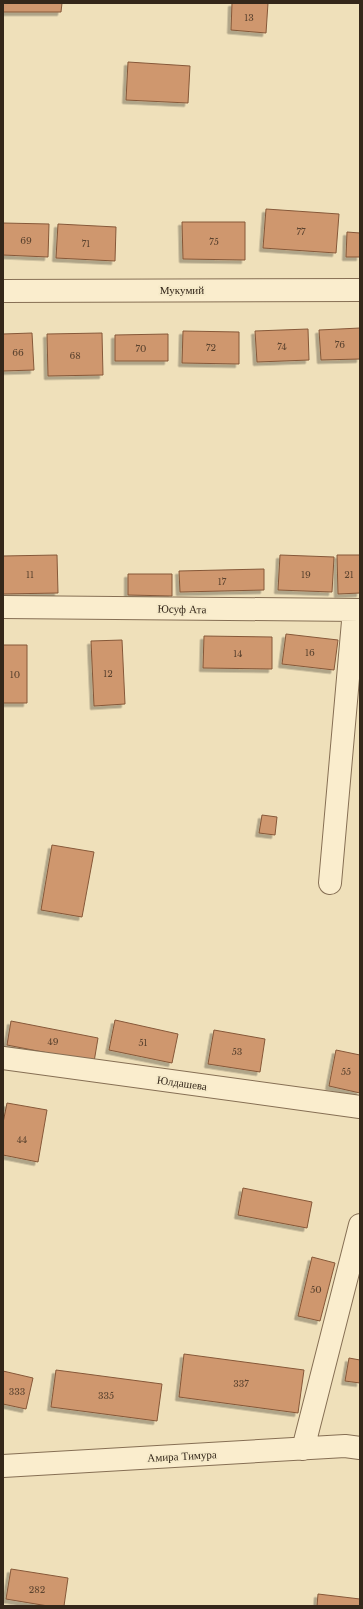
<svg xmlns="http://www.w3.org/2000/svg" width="363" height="1609" viewBox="0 0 363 1609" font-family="'Libre Baskerville',serif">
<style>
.building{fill:#cf976e;stroke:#865839;filter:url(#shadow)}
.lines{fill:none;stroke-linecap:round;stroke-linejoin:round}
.minor-casing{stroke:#866f54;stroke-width:24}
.minor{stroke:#faedcd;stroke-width:22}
.labels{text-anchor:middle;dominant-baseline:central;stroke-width:4;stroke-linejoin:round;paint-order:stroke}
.number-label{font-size:9px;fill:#5b432f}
.street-label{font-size:11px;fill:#34271a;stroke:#f6eac9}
</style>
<defs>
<filter id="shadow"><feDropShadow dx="-3.5" dy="3.5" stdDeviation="0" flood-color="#0004"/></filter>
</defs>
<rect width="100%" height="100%" fill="#efe0ba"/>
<path class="building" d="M3 3H62L61 12H3Z
M232 3H268L266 33 231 30Z
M128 62 190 66 188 103 126 100Z
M266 209 339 214 336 253 263 248Z
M182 222H245V260L183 259Z
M3 223 49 224 48 257 3 255Z
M58 224 116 227 115 261 56 258Z
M347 232 360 233V257H346Z
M360 328V359L321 360 319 330Z
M308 329 309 360 257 362 255 331Z
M183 331 239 332V364L182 363Z
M32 333 34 370 3 371V334Z
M102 333 103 375 48 376 47 334Z
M168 334V361H115V335Z
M57 555 58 593 3 594V556Z
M280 555 334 557 332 592 278 590Z
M337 555H360V593L338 594Z
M264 569V590L180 592 179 571Z
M128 574H172V596L128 595Z
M286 634 338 640 334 670 282 664Z
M204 636 272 637V669L203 668Z
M122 640 125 704 94 706 91 641Z
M3 645H27V703H3Z
M262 815 277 817 275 835 259 833Z
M52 845 94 852 82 917 41 910Z
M115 1020 178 1034 172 1063 109 1050Z
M11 1021 98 1038 94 1062 7 1045Z
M214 1030 265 1039 260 1072 208 1064Z
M336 1050 360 1055V1093L329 1086Z
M7 1103 47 1110 38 1162 3 1155V1123Z
M243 1188 312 1202 307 1228 238 1215Z
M312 1257 335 1263 320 1321 298 1316Z
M184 1354 304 1370 298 1413 179 1397Z
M349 1358 360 1360V1383L345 1381Z
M56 1370 162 1384 157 1421 51 1407Z
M3 1371 33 1378 26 1409 3 1404Z
M11 1569 68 1578 64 1606H48L6 1599Z
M318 1594 360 1599V1606H317Z"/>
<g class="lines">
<defs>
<path id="minor" d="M3 291 360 290
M3 607 360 610
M330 883 354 610
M3 1058 360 1107
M303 1449 360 1225
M3 1466 345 1446 360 1448"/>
</defs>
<use href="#minor" class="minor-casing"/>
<use href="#minor" class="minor"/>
</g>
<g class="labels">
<g class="number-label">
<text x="249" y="17">13</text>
<text x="301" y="231">77</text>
<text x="26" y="240">69</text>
<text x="214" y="241">75</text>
<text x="86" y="243">71</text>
<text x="340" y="344">76</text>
<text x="282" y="346">74</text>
<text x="211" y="347">72</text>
<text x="141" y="348">70</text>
<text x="18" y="352">66</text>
<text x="75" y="355">68</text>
<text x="30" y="574">11</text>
<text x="306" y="574">19</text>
<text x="349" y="574">21</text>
<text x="222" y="581">17</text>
<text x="310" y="652">16</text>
<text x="238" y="653">14</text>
<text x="108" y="673">12</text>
<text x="15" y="674">10</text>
<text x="53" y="1041">49</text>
<text x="143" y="1042">51</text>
<text x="237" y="1051">53</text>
<text x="346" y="1071">55</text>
<text x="22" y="1139">44</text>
<text x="316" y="1289">50</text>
<text x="241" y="1383">337</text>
<text x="17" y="1391">333</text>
<text x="106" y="1395">335</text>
<text x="37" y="1589">282</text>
</g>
<g class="street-label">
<text x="182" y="290">Мукумий</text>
<text transform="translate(182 609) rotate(1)">Юсуф Ата</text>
<text transform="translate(182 1083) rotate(8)">Юлдашева</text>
<text transform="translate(182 1456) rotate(-3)">Амира Тимура</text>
</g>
</g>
<rect width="363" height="1609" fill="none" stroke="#34271a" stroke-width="8"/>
</svg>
